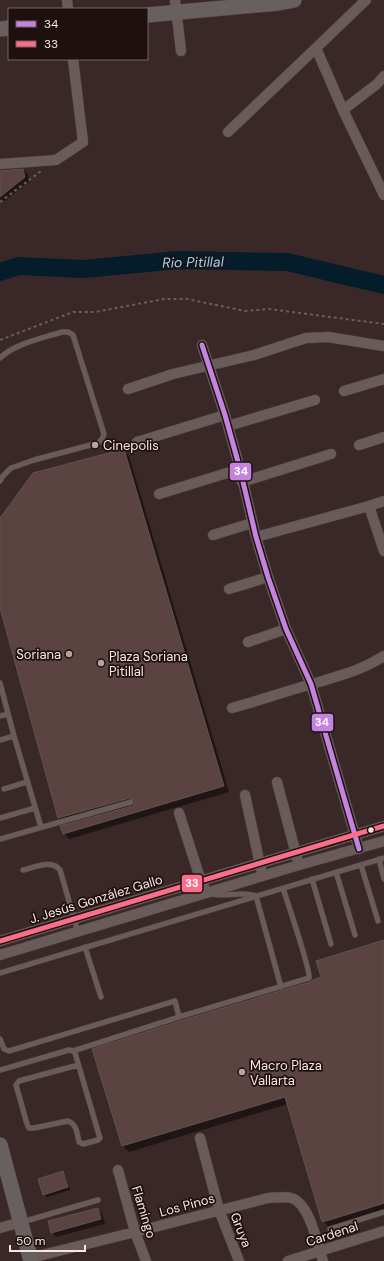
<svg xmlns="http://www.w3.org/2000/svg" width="384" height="1261" viewBox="0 0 384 1261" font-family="'DM Sans',sans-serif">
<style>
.shadow{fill:#0007}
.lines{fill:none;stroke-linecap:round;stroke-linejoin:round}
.river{stroke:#051d2a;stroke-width:18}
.building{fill:#5a4341;stroke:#615251}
.lane-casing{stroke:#534443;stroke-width:6}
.street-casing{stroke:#534443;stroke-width:11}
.secondary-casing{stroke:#534443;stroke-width:16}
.path{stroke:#695d5c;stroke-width:2;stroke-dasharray:3 3;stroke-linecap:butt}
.lane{stroke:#685b59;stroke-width:5}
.street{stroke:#685b59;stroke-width:10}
.secondary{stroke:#685f5f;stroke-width:15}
.bus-1-casing{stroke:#1d100f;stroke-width:8}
.bus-2-casing{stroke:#1d100f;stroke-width:8}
.bus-1{stroke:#c483df;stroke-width:5}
.bus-2{stroke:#fb6d88;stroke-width:5}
.poi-dot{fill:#b6a3a1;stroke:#1d100f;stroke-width:1.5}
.bus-dot{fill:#fae5e3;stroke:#1d100f;stroke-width:1.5}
.labels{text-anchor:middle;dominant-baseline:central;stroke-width:3.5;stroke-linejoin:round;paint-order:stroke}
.poi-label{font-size:13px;fill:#fae5e3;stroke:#1d100f;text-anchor:start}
.street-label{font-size:13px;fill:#fae5e3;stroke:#1d100f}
.water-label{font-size:14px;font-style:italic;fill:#92d6fa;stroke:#1d100f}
.line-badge{stroke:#1d100f;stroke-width:1.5}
.badge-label{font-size:11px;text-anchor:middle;font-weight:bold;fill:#fff}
</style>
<rect width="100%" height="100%" fill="#392827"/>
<path class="shadow" d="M23 170 28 174 29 181 6 200 0 202V172Z
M123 450 129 456 229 792 69 839 64 833 67 825 59 818 0 605V520Z
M384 942V1202L326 1220V1222L384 1204V1211L329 1227 323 1221 288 1104 129 1152 123 1146 94 1050 311 983 322 978Z
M63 1172 65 1175 70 1190 47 1197 44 1194Z
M97 1209 102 1213 105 1224 56 1237 52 1232Z"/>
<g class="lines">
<path class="river" d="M0 272 19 266 83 269 179 260 287 262 384 285"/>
</g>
<path class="building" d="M23 169 25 177 0 197V171Z
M124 449 224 786 63 834 60 826 132 806 134 804 135 801 133 799 130 798 58 818 0 608V518L33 473Z
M384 940V1203L322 1222 285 1097 122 1146 92 1049 180 1021 310 982 313 980 321 977 316 961Z
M63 1171 68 1187 43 1195 38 1179Z
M98 1208 101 1219 51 1233 48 1221Z"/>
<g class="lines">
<defs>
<path id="lane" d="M0 358C14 344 43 338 62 332H68L73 335 104 434 102 439 98 443 34 460 11 468 2 477 0 481
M0 683 14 736 41 827
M0 716 8 714
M0 740 14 736
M4 789 27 782
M0 818 35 808
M0 839 131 802
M379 859 384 879
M361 865 378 921
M23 870C35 867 52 859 60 870L78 932
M336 872 355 935
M312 879 331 944
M212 894C227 897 242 891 256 896L281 987
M85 947 101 997
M0 973 384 858
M0 1039 4 1049 9 1051 175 1001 179 1017 309 978C311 971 287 901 283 888
M73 1051 179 1017
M0 1070 69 1050 73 1051 75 1053 99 1135 100 1138 98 1140 83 1144 79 1142C77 1134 77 1124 68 1121L34 1128H29L27 1124 16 1085 19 1081 78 1065
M22 1222 98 1200
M330 1229 384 1212"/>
<path id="street" d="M67 0 68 9
M175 0 181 51
M366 0 316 48 343 110 384 195
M343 110 377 84 384 76
M228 132 316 48
M0 164 56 160 83 142 73 59
M202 345 225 415 240 469 256 537 268 577 286 629 311 684 359 849
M128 389 173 374 254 355 306 338 328 337 384 346
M344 391 384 379
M228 426 315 400
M137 442 225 415
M359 445 384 437
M242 482 331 454
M159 494 240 469
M369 506 384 551
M213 535 252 523
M256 537 369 506 384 501
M229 589 268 577
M248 642 286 629
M232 708C258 701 283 692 309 685 337 676 359 672 384 656
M277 782 297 858
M245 795 261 869
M179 813 201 881 204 886
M0 941 384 826
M0 955 299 865 384 841
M200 1138 219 1210 239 1261
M118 1170 135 1232 146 1261
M0 1228 21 1222
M30 1258 135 1232 268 1198C274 1198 286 1196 291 1198 310 1203 317 1244 323 1261
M288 1261 384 1231"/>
<path id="secondary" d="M147 15 279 3 294 0
M0 29 9 28
M0 1145 31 1261"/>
</defs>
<use href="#lane" class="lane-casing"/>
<use href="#street" class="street-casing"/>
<use href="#secondary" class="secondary-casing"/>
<path class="path" d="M0 202 41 171
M0 340 73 312H95L164 299H187L245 311 269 309 384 324"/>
<use href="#lane" class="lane"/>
<use href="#street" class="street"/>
<use href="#secondary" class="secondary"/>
<defs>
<path id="bus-1" d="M202 345 225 415 240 469 256 537 268 577 286 629 311 684 359 849"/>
<path id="bus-2" d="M0 941 384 826"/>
</defs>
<use href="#bus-1" class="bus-1-casing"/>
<use href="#bus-2" class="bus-2-casing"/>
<use href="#bus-1" class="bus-1"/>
<use href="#bus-2" class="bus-2"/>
</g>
<g class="poi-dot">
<circle cx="95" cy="445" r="4"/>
<circle cx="69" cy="654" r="4"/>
<circle cx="101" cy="663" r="4"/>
<circle cx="242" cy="1072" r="4"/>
</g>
<circle class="bus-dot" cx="371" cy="830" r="3.5"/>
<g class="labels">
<g class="poi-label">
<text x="103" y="445">Cinepolis</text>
<text x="61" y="654" text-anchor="end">Soriana</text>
<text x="109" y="656">Plaza Soriana<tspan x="109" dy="15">Pitillal</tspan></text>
<text x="250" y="1065">Macro Plaza<tspan x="250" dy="15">Vallarta</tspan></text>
</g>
<g class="street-label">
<text transform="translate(96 899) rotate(-17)">J. Jesús González Gallo</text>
<text transform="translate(187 1205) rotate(-15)">Los Pinos</text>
<text transform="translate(144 1212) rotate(73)">Flamingo</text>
<text transform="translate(241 1230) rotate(69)">Gruya</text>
<text transform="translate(332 1234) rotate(-18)">Cardenal</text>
</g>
<g class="water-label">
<text transform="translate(193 262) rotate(-1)">Rio Pitillal</text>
</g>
</g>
<g class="line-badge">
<rect x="229" y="462" width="23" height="19" rx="4" fill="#c483df"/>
<rect x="311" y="713" width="23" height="19" rx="4" fill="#c483df"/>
<rect x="181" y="874" width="22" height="19" rx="4" fill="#fb6d88"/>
</g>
<g class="badge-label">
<text x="241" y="475">34</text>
<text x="322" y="726">34</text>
<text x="192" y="887">33</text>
</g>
<rect x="8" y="8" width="140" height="52" fill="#1d100f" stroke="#756564"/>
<rect x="16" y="21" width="20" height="6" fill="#c483df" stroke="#756564"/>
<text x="44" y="28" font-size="12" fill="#fae5e3">34</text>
<rect x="16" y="41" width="20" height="6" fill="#fb6d88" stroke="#756564"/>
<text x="44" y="48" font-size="12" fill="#fae5e3">33</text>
<path d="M10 1245v6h75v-6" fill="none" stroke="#fae5e3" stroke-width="2"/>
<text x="16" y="1245" font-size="12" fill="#fae5e3" stroke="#1d100f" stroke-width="3" paint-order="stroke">50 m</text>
</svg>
